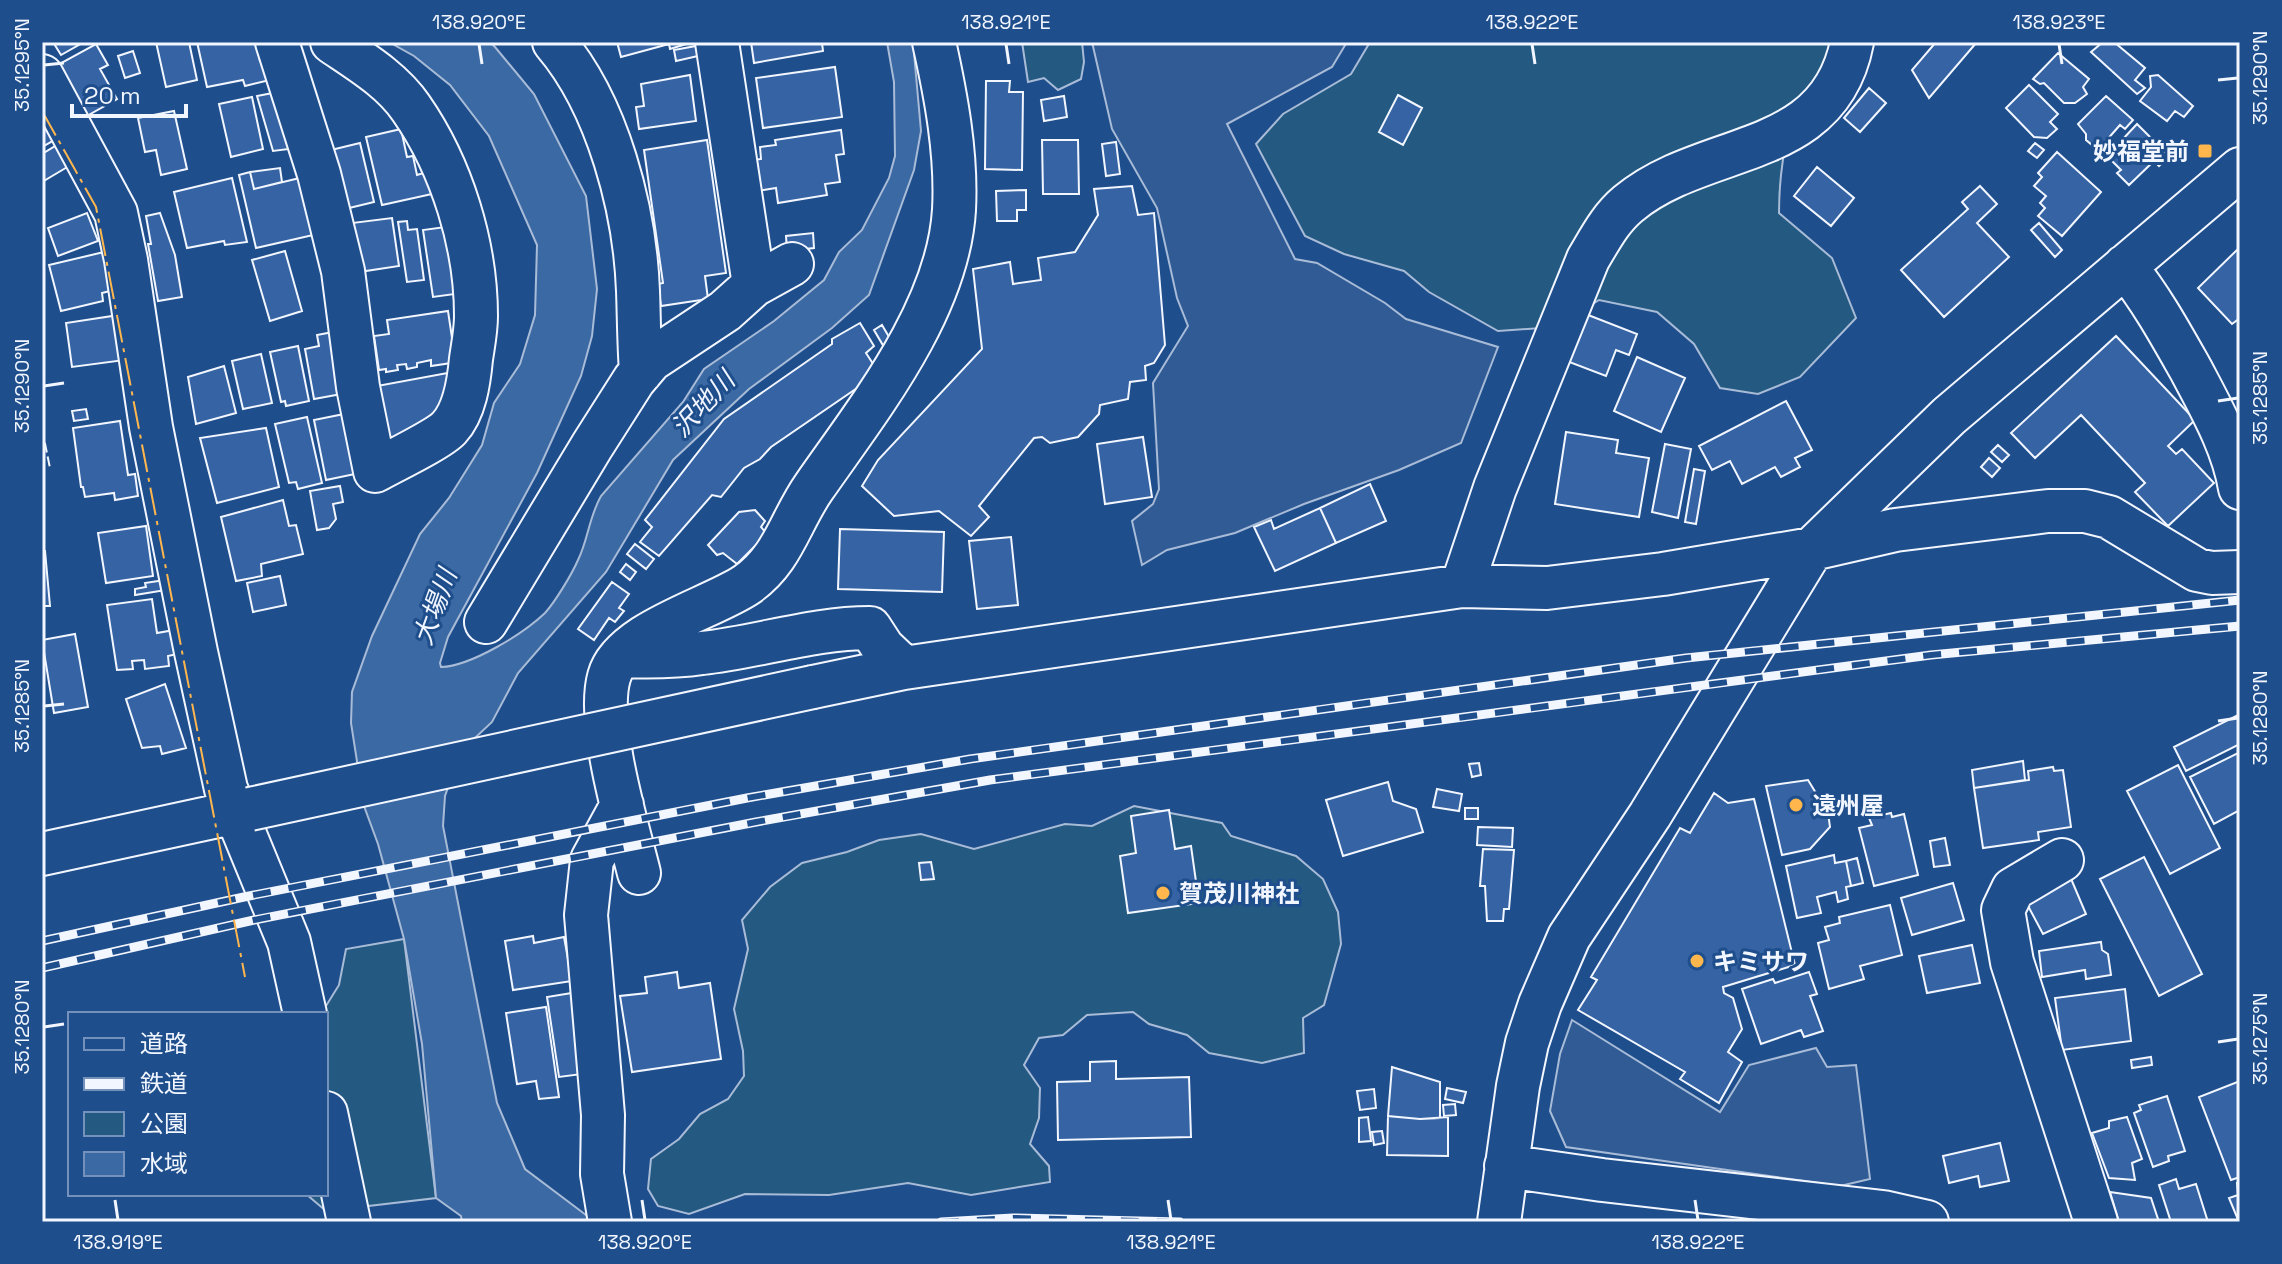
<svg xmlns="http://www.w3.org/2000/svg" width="2282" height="1264" viewBox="0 0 2282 1264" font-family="'Space Grotesk','Noto Sans JP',sans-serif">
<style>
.green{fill:#245a82;stroke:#a8bbd7;stroke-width:2}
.parking{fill:#305b95;stroke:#a8bbd7;stroke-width:2}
.water{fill:#3b69a3;stroke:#a8bbd7;stroke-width:2}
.building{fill:#3563a3;stroke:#f2f6ff;stroke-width:2}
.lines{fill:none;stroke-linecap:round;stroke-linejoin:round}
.minor-casing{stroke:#f2f6ff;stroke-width:46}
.minor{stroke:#1f4e8c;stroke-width:42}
.rail-casing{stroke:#f2f6ff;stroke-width:9}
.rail{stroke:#1f4e8c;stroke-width:6;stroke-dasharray:18;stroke-linecap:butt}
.minor-bridge-casing{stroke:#f2f6ff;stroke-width:46;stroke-linecap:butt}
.minor-bridge{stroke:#1f4e8c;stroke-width:42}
.fence{stroke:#f2f6ff;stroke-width:2;stroke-dasharray:10 4;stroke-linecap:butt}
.power{stroke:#ffb74d;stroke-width:2;stroke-dasharray:28 6 4 6;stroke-linecap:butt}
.ticks{fill:none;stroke:#f2f6ff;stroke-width:3}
.poi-dot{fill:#ffb74d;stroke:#1f4e8c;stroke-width:3}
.labels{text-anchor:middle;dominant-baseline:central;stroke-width:6;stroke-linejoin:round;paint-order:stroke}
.poi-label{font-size:24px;font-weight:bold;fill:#f2f6ff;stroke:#1f4e8c;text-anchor:start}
.water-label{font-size:26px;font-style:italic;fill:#f2f6ff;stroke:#1f4e8c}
.neatline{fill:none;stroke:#f2f6ff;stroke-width:3}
.ticks-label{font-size:20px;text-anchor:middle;fill:#f2f6ff}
</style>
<rect width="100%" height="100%" fill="#1f4e8c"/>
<path class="green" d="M1022 42H1082L1084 62 1081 79 1058 90 1044 78 1028 82Z
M1370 42H1834C1830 79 1813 84 1796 114 1783 138 1779 185 1779 213L1832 258 1856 318 1800 377 1758 394 1720 388 1694 344 1657 312 1599 300 1556 327 1498 331 1429 292 1404 271 1344 254 1305 236 1256 144 1283 114 1351 74Z
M1134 806 1222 823 1231 836 1296 856 1323 879 1338 912 1341 944 1324 1005 1303 1018 1304 1053 1262 1063 1209 1053 1187 1035 1149 1024 1133 1012 1087 1015 1063 1035 1039 1038 1024 1065 1040 1088 1039 1118 1030 1144 1049 1166 1050 1182 971 1195 908 1183 829 1195 745 1194 689 1214 658 1206 648 1189 651 1159 679 1139 700 1114 728 1099 744 1076 743 1051 734 1009 748 949 742 920 770 887 802 863 847 852 879 840 921 834 974 849 1065 824 1092 826Z
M404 939 436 1198 326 1211 306 1194H326V1014H321L339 985 346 949Z"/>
<path class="parking" d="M1092 42H1347L1332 67 1227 124 1295 259 1317 263 1385 303 1406 319 1498 347 1461 443 1399 470 1304 504 1235 533 1167 550 1142 565 1132 521 1153 504 1159 489 1153 383 1188 326 1177 298 1157 208 1112 129Z
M1572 1020 1720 1112 1749 1065 1816 1048 1827 1067 1856 1065 1870 1179 1840 1186 1566 1147 1550 1111 1560 1054Z"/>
<path class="water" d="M389 42H490L495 47 534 94 586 196 597 289 592 336 581 376 537 473 448 637 440 663 441 667C471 666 523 634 545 613 555 602 572 574 578 560 588 540 589 517 601 496L683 402 704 369 774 321 824 280 839 252 862 230 889 178 895 156 894 82 887 42H913L921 131 914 170 869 295 832 328 749 389 673 460 606 572 518 673 492 722 461 751 445 796 443 826 497 1103 525 1169 590 1218 591 1222H462L461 1216 436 1198 422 1044 404 939 378 844 364 806 351 723 352 692 372 636 420 534 449 498 482 445 494 403 520 364 535 315 537 245 489 136 450 85 414 56Z"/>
<path class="building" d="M53 42H84L61 55Z
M156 42H189L197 80 166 87Z
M197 42H256L260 61H269L274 79 245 86 243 80 207 87Z
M617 42H693L670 49 669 44 621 57Z
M751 42H827L828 43H822L823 51 754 63Z
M1936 42H1977L1929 98 1912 70Z
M2103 42H2114L2145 68 2135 80 2145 88 2137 94 2091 52Z
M96 44 108 65 100 69 117 99 85 117 52 68Z
M696 46 698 56 676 61 674 50Z
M133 51 140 73 125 78 118 56Z
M2058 53 2089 79 2083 87 2087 94 2075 103H2064L2044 83 2040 84 2033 79Z
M835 67 842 117 763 128 756 78Z
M690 75 696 121 639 129 636 107 644 106 641 84Z
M2158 75 2193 106 2184 117 2175 111 2167 121 2140 101 2151 87 2150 76Z
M986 81H1010L1009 92H1023L1022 170 985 169Z
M2029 85 2058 114 2050 122 2057 129 2047 138 2034 137 2006 108Z
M1869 88 1886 103 1860 132 1844 118Z
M278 92 297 148 273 151 257 96Z
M1398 95 1422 108 1403 145 1379 132Z
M1064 96 1067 117 1044 121 1041 100Z
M2106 96 2133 120 2125 129 2120 125 2098 150 2086 140V134L2078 124Z
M252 97 263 149 231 157 219 104Z
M174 111 187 169 161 175 156 150 145 152 138 118Z
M42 114 56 139 42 147Z
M2137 124 2169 156 2159 166 2154 161 2129 185 2117 173 2121 170 2107 156Z
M401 129 407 157 413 156 417 175 427 172 432 194 382 205 366 137Z
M841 130 844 154 836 155 840 182 825 184 827 195 778 203 776 188 758 191 754 160 761 159 760 147 776 145 775 140Z
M707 140 726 273 705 276 708 299 661 306 658 284 663 283 644 150Z
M1042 140H1078L1079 194H1043Z
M1116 142 1120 174 1106 176 1102 144Z
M360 143 374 202 345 209 331 150Z
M2035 143 2044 150 2037 158 2028 151Z
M57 145 69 166 42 182V154Z
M2057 152 2101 192 2062 236 2038 216 2045 208 2040 203 2046 196 2034 186 2042 177 2038 173Z
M1817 167 1854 198 1831 226 1794 196Z
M280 168 282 182 254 189 250 172Z
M250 172 254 189 308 176 322 233 256 248 239 175Z
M232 178 247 242 225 245 224 241 187 248 174 192Z
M1132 186 1138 215 1154 213 1165 345 1154 363 1145 366 1146 380 1130 382 1128 399 1100 405 1099 414 1078 437 1050 443 1042 437 1034 438 979 506 989 517 971 536 939 511 894 516 862 486 878 460 982 349 973 269 1010 262 1013 284 1041 280 1038 258 1075 252 1098 215 1094 189Z
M1980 186 1997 204 1977 223 2009 257 1944 317 1901 270 1968 209 1962 202Z
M1026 190V210H1017V221H997L996 191Z
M87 213 98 241 58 256 48 228Z
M160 213 175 255 182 297 158 301 148 244H151L146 216Z
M392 218 399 266 359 272 352 223Z
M407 221 408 230 417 229 424 280 407 282 398 222Z
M2039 223 2062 250 2055 257 2031 230Z
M445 227 455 294 433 297 423 230Z
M813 233 814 248 787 251 786 236Z
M2240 247V318L2232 324 2198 288Z
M285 251 302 311 270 321 252 260Z
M104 252 114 290 102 293 103 301 61 311 49 265Z
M448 311 455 358 451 363 431 366V360L417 363V367L407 369 406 364 397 365 398 370 386 372V369L379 370 374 336 389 334 387 320Z
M1583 313 1637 334 1629 355 1616 350 1606 376 1564 360Z
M119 315 125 360 72 367 66 323Z
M860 323 874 346 866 353 879 373 771 447 760 459 744 468 721 497 712 495 659 556 640 542 652 527 645 520 724 419 832 344V339Z
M882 325 892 342 884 347 874 330Z
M333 332 347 393 314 399 305 349 319 346 317 335Z
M2116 336 2195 420 2168 446 2176 454 2182 449 2214 483 2168 526 2135 492 2145 483 2081 415 2035 458 2011 433Z
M298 346 309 401 286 406 285 401 281 402 270 352Z
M261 354 272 403 243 409 232 361Z
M1637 357 1685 378 1661 432 1614 411Z
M224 366 236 413 196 424 188 377Z
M453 372 444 418 385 448 377 386Z
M1786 401 1812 450 1795 458 1800 467 1781 477 1775 467 1742 484 1730 461 1712 470 1699 446Z
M86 409 88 419 74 421 72 411Z
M344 414 355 474 326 480 314 420Z
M307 417 322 483 298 489 296 482 289 483 275 424Z
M120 421 128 475 135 474 138 496 115 500 114 493 85 497 83 487H81L73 428Z
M266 428 279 487 217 503 200 438Z
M1566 432 1618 440 1616 453 1649 458 1639 517 1555 504Z
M1143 437 1152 497 1105 504 1097 444Z
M1665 444 1691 449 1678 518 1652 512Z
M1998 445 2009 455 2002 462 1991 452Z
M1989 458 2000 468 1992 477 1981 467Z
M1694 469 1705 471 1696 524 1685 522Z
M1370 484 1386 521 1336 543 1320 508Z
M340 486 343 502 333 504 336 519 329 528 317 530 310 491Z
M283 500 289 526 296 525 303 554 261 564 262 576 236 581 221 517Z
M1320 508 1336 543 1275 571 1254 527 1271 520 1274 529Z
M755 510 765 521 761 527 767 534 737 564 723 553 717 555 708 545 739 512Z
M146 526 153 576 106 583 98 533Z
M840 529 944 532 942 592 838 589Z
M1011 537 1018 605 977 609 969 541Z
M635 544 654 559 646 569 627 554Z
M42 551H45L50 606H42Z
M626 564 636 572 630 580 620 572Z
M280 576 286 605 253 612 247 583Z
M165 580 166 590 135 595V589L146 587 145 583Z
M612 582 629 594 619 608 624 611 615 622 609 618 594 640 578 629Z
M152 599 157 633 174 630 177 654 168 656 169 666 145 669 144 660 132 661 133 669 117 670 107 605Z
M75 634 88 707 54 713 42 640Z
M165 684 186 748 162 754 160 746 142 748 126 699Z
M2240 714V744L2186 771 2174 747Z
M2240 752V810L2214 824 2190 777Z
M2023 761 2025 780 1974 788 1972 770Z
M1479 763 1481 775 1472 777 1469 764Z
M2178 765 2220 848 2170 874 2127 791Z
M2053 767 2054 771 2063 770 2071 827 2038 832 2039 840 1983 848 1974 788 2029 780 2028 771Z
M1808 780 1819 798H1826L1830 827 1810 849 1782 855 1766 786Z
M1388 782 1393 801 1416 809 1423 832 1343 856 1326 800Z
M1437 789 1462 794 1459 811 1433 807Z
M1714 793 1728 803 1754 799 1795 965 1723 987 1724 993 1733 998 1742 1029 1728 1052 1742 1062 1719 1103 1680 1079 1685 1072 1578 1010 1597 980 1591 977 1680 828 1690 833Z
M1465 808H1478V819H1465Z
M1169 810 1175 849 1191 846 1199 903 1128 913 1120 856 1136 853 1131 816Z
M1891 813 1892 817 1904 814 1918 875 1874 886 1859 828 1872 825 1869 818Z
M1478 827 1513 828 1512 847 1477 845Z
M1945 838 1950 865 1934 867 1930 841Z
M1483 849 1514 850 1509 909H1504L1503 921H1487L1485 886H1480Z
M1834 855 1835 863 1846 861 1851 886 1846 887 1848 899 1838 902 1836 892 1817 897 1821 913 1797 918 1786 866Z
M2144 857 2202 974 2159 996 2100 879Z
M1857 858 1863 883 1851 886 1846 861Z
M931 862 934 879 921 880 919 863Z
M2069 874 2086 914 2043 934 2027 904Z
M1953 883 1964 920 1912 935 1901 898Z
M1890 905 1902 955 1860 966 1864 979 1829 989 1818 943 1829 940 1825 927 1840 923 1839 917Z
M533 936 534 943 564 937 572 981 513 990 505 941Z
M2101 942 2102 950 2108 954 2111 975 2086 979 2085 970 2042 977 2039 951Z
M1972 945 1980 983 1927 993 1919 956Z
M677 972 679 988 710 983 721 1059 632 1072 620 996 647 993 645 977Z
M1809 972 1817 994 1810 996 1823 1031 1804 1037 1801 1030 1761 1044 1742 989 1773 979 1775 983Z
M2125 989 2131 1041 2062 1050 2055 998Z
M578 992 590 1073 559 1077 547 997Z
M546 1007 559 1097 539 1099 536 1081 517 1084 506 1013Z
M2151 1057 2152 1065 2132 1068 2131 1060Z
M1116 1061V1079L1189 1077 1191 1137 1058 1140 1057 1082 1090 1081V1062Z
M1392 1067 1440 1082V1118L1420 1119 1388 1116Z
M2240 1081V1177L2231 1180 2199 1097Z
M1447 1088 1466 1092 1463 1103 1445 1099Z
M1374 1089 1376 1108 1360 1110 1357 1091Z
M2167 1096 2185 1151 2168 1156 2169 1161 2153 1167 2134 1113 2141 1110 2139 1105Z
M1455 1104 1456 1115 1444 1116 1443 1105Z
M1388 1116 1420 1119 1448 1117V1156L1387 1155Z
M1368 1117 1371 1141 1359 1142V1118Z
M2127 1117 2142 1159 2132 1163 2135 1180 2109 1178 2092 1133 2109 1128V1121Z
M1382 1131 1384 1143 1374 1145 1372 1132Z
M2000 1143 2009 1181 1980 1187 1978 1176 1949 1183 1943 1156Z
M2176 1179 2179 1189 2196 1184 2208 1222H2171L2159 1185Z
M2240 1182V1222H2239L2229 1198 2238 1195 2237 1183Z
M2110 1192 2151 1198 2159 1222H2119Z"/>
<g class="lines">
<defs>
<path id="minor" d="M277 42 319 174 343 271 358 387 375 471C391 462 439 439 449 428 465 411 469 381 471 359 473 345 476 331 476 316 476 245 452 167 411 108 392 80 360 61 332 42
M554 42C608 105 635 210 638 291 639 318 639 345 641 372
M717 42 754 285
M42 76 116 213 126 260 151 427 196 652 226 789 289 942 305 1014
M2125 266C2152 300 2170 333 2191 370 2211 408 2233 446 2240 488
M1462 586 1495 488 1588 259C1600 239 1610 219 1628 204 1705 140 1829 161 1852 42
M486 622 592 446 634 380 651 360 725 311 754 285 792 264
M621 656C648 657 675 657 702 653 758 647 813 628 870 628L883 648 904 668
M813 687 904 668 1462 586 1547 588 1663 574 1812 549 1895 530 2048 511H2085L2109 517 2197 570 2212 573 2240 572
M42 854 250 809
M2062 860 2013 889 2003 910 2012 962 2096 1222
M639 873C627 825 596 723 609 677 621 632 710 609 746 585 783 560 790 521 814 487 869 408 948 310 954 210 957 154 946 96 934 42
M326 1113 349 1222
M1506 1166 1602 1180 1883 1212 1927 1222
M610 1222 602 1174 603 1115 586 915 592 860 622 805
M1499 1222 1518 1086 1527 1043 1540 1004 1569 937 1650 815 1812 549 1949 416 2240 169"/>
</defs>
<use href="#minor" class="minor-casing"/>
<use href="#minor" class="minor"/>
<defs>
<path id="rail" d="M42 941 244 897 747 798 970 759 1686 658 2240 600
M42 968 254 920 756 822 990 780 1931 655 2240 626
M941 1222 1013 1218 1180 1222"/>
</defs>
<use href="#rail" class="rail-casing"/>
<use href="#rail" class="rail"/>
<defs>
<path id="minor-bridge" d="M250 809 813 687"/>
</defs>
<use href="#minor-bridge" class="minor-bridge-casing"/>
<use href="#minor-bridge" class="minor-bridge"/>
<path class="fence" d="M42 429 50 468"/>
<path class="power" d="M42 111 96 207 245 977"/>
</g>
<path class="ticks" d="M479 44 482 64M1006 44 1009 64M1532 44 1535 64M2059 44 2062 64M44 65 64 63M2218 80 2238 78M44 386 64 383M2218 401 2238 398M44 706 64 704M2218 721 2238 718M44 1027 64 1024M2218 1042 2238 1039M115 1200 118 1220M642 1200 645 1220M1168 1200 1171 1220M1695 1200 1698 1220"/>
<g class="poi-dot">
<rect x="2197" y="143" width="16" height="16" rx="4"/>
<circle cx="1796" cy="805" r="8"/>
<circle cx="1163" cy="893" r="8"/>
<circle cx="1697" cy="961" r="8"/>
</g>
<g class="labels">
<g class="poi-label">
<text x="2189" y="151" text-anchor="end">妙福堂前</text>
<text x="1812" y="805">遠州屋</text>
<text x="1179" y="893">賀茂川神社</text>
<text x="1713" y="961">キミサワ</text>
</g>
<g class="water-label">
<text transform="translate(703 404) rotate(-47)">沢地川</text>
<text transform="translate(435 607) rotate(-70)">大場川</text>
</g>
</g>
<rect width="2282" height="1264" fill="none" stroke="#1f4e8c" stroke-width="88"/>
<rect x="68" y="1012" width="260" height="184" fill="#1f4e8c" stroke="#7391ba" stroke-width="2"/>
<rect x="84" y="1038" width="40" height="12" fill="#1f4e8c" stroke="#7391ba" stroke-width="2"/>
<text x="140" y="1052" font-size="24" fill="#f2f6ff">道路</text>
<rect x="84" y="1078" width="40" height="12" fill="#f2f6ff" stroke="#7391ba" stroke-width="2"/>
<text x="140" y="1092" font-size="24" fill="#f2f6ff">鉄道</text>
<rect x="84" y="1112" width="40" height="24" fill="#245a82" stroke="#7391ba" stroke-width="2"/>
<text x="140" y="1132" font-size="24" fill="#f2f6ff">公園</text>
<rect x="84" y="1152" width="40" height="24" fill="#3b69a3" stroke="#7391ba" stroke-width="2"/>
<text x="140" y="1172" font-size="24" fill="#f2f6ff">水域</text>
<path d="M72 104v12h114v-12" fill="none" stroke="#f2f6ff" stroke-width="4"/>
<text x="84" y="104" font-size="24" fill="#f2f6ff" stroke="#1f4e8c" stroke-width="6" paint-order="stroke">20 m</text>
<rect x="44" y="44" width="2194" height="1176" class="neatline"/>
<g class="ticks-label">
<text x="479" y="29">138.920°E</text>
<text x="1006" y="29">138.921°E</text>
<text x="1532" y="29">138.922°E</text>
<text x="2059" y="29">138.923°E</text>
<text transform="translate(22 65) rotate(-90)" y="7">35.1295°N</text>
<text transform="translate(2260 78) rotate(-90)" y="7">35.1290°N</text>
<text transform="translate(22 386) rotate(-90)" y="7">35.1290°N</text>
<text transform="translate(2260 398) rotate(-90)" y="7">35.1285°N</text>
<text transform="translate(22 706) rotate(-90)" y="7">35.1285°N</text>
<text transform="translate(2260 718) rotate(-90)" y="7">35.1280°N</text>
<text transform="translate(22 1027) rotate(-90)" y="7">35.1280°N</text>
<text transform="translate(2260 1039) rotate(-90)" y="7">35.1275°N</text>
<text x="118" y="1249">138.919°E</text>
<text x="645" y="1249">138.920°E</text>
<text x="1171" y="1249">138.921°E</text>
<text x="1698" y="1249">138.922°E</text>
</g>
</svg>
